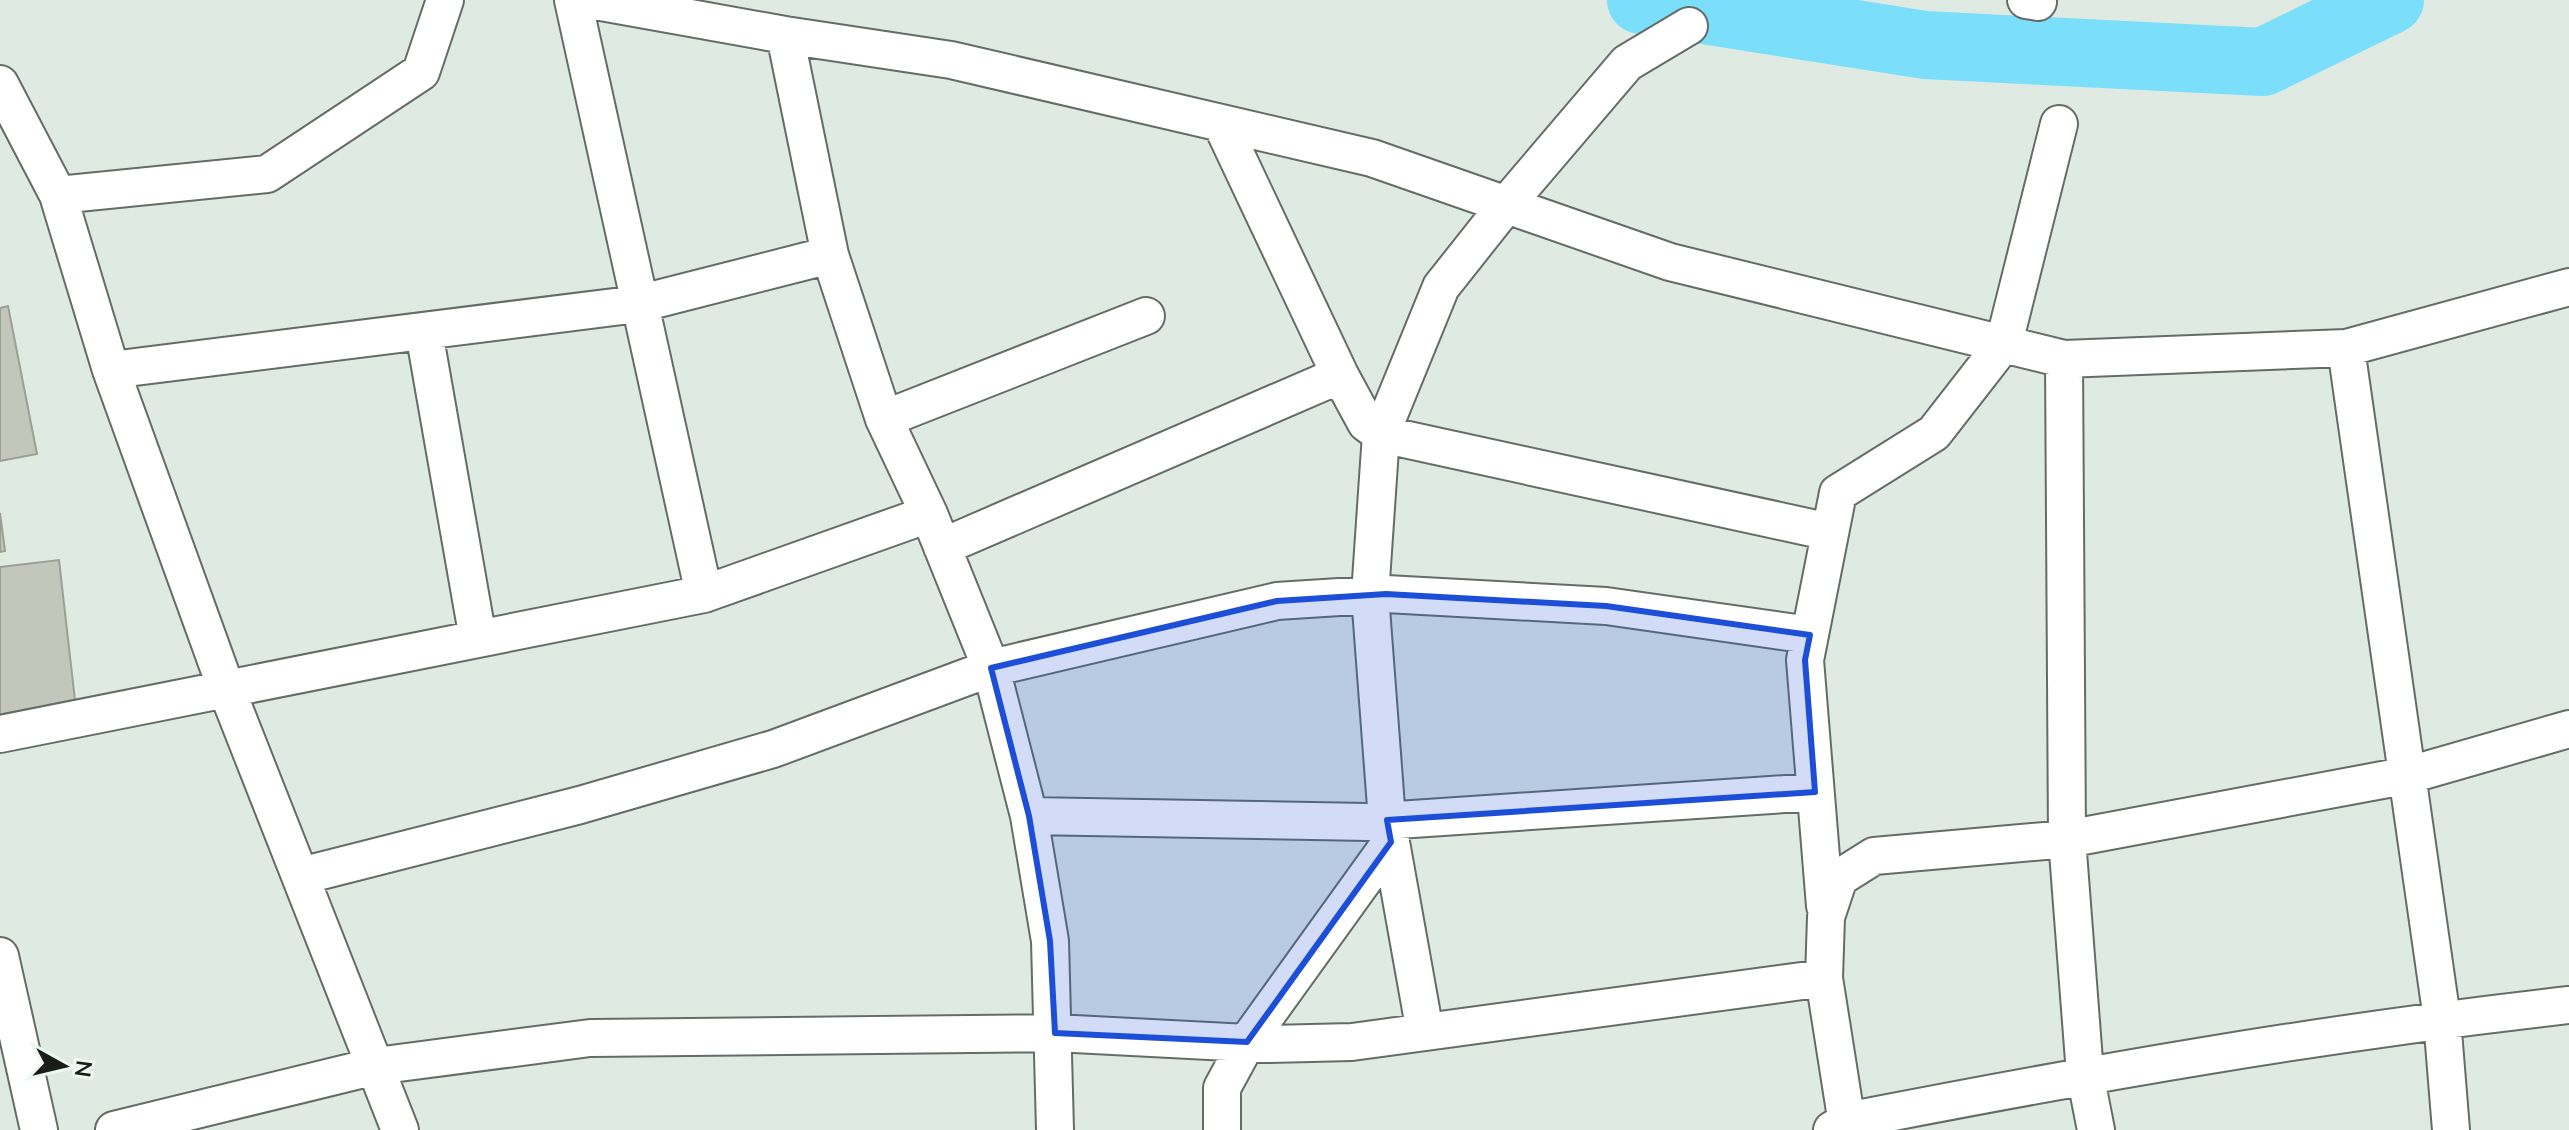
<svg xmlns="http://www.w3.org/2000/svg" width="2569" height="1130" viewBox="0 0 2569 1130" font-family="Mulish,sans-serif">
<style>
.lines{fill:none;stroke-linecap:round;stroke-linejoin:round}
.river{stroke:#7bdefb;stroke-width:68}
.building{fill:#c2c6bb;stroke:#9b9f95;stroke-width:2}
.street-casing{stroke:#636d66;stroke-width:40}
.street{stroke:#fff;stroke-width:36}
.marked{fill:#1d4ed8;fill-opacity:0.2;stroke:#1d4ed8;stroke-width:6;stroke-linejoin:round}
</style>
<rect width="100%" height="100%" fill="#dfeae3"/>
<g class="lines">
<path class="river" d="M1641 0 1925 45 2263 62 2390 0"/>
</g>
<path class="building" d="M8 306 37 454 0 461V308Z
M0 513 5 551 0 552Z
M59 560 76 709 0 718V567Z"/>
<g class="lines">
<defs>
<path id="street" d="M573 0 704 594
M590 0 785 35 951 60 1372 158 1670 262 2064 359 2346 348 2569 287
M2026 0 2038 2 2036 0
M785 35 830 255 884 419 929 514 991 668 1029 816 1050 941 1055 1130
M0 84 58 195 111 370 226 688 400 1130
M1221 123 1340 375 1366 423 1381 434 1830 532
M58 195 267 174 421 72 445 0
M424 332 478 639
M2346 348 2442 1019 2451 1130
M2064 359 2067 839 2085 1074 2096 1130
M111 370 638 304 830 255
M884 419 1146 316
M942 547 1340 375
M0 734 704 594 929 514
M1029 816 1368 822 1815 792
M301 876 580 805 773 749 991 668 1277 601 1386 594 1606 606 1810 635
M1825 906 1805 660 1838 493 1934 433 2004 343 2059 124
M0 956 39 1130
M1425 1032 1387 820 1370 595 1381 434 1441 287 1506 205 1627 63 1689 26
M114 1130 376 1066 590 1038 1055 1033 1267 1044 1352 1042 1824 978
M1222 1130V1088L1247 1042 1391 842
M1832 1130 1847 1121C2087 1074 2326 1032 2569 1005
M1848 1130 1824 978 1826 917 1839 878 1874 856 2067 839 2409 775 2569 729"/>
</defs>
<use href="#street" class="street-casing"/>
<use href="#street" class="street"/>
</g>
<path class="marked" d="M1386 594 1606 606 1810 635 1805 660 1815 792 1387 820 1391 842 1247 1042 1055 1033 1050 941 1029 816 991 668 1277 601Z"/>
<g transform="translate(64 1066) rotate(98)" stroke="#edf8f0" stroke-width="6" paint-order="stroke">
<path d="M0-6L14 30L0 20L-14 30Z" fill="#191d1a"/>
<text y="-12" font-size="22" font-weight="bold" text-anchor="middle" fill="#191d1a">N</text>
</g>
</svg>
